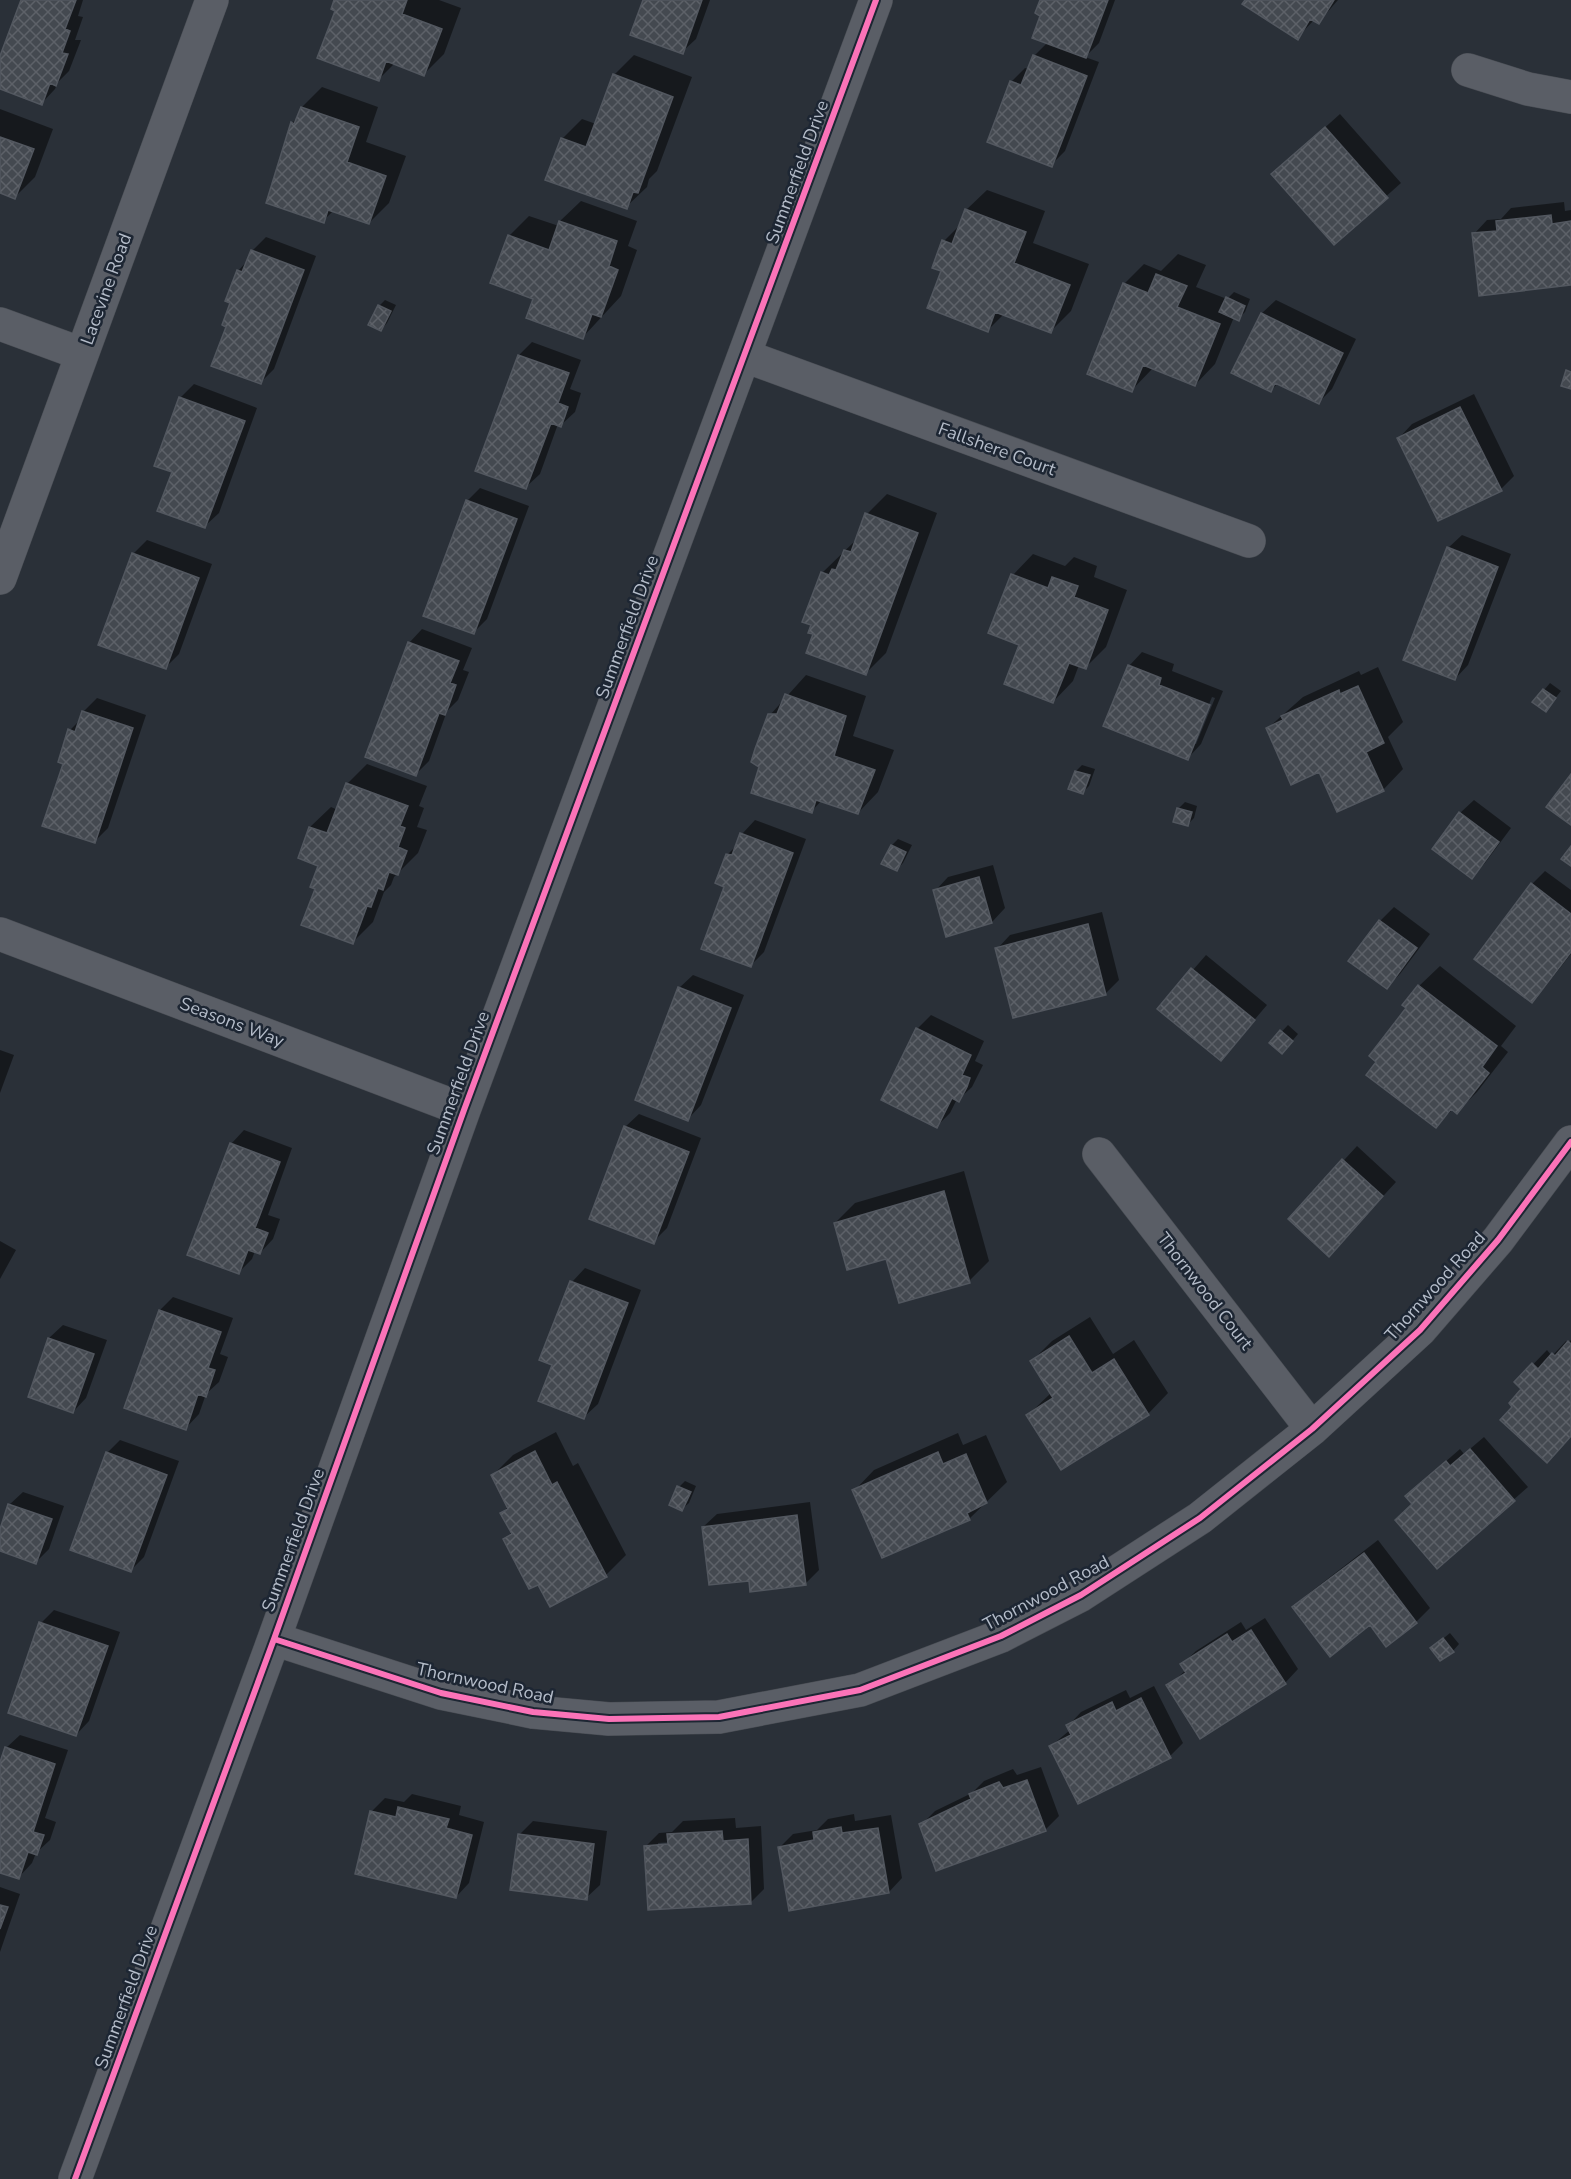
<svg xmlns="http://www.w3.org/2000/svg" width="1571" height="2179" viewBox="0 0 1571 2179" font-family="'Nunito Sans',sans-serif">
<style>
.shadow{fill:#0007;fill-rule:evenodd}
.building{fill:url(#building-cross-hatch);stroke:#52575f;stroke-width:1.5}
.lines{fill:none;stroke-linecap:round;stroke-linejoin:round}
.street-casing{stroke:#484c53;stroke-width:34}
.street{stroke:#5a5e66;stroke-width:33}
.cycleway-casing{stroke:#1d2633;stroke-width:10}
.cycleway{stroke:#fb73b8;stroke-width:6}
.labels{text-anchor:middle;dominant-baseline:central;stroke-width:5;stroke-linejoin:round;paint-order:stroke}
.street-label{font-size:18px;fill:#b4bcc9;stroke:#1d2633}
</style>
<defs>
<pattern id="building-cross-hatch" width="8" height="8" patternUnits="userSpaceOnUse" patternTransform="scale(1.5)"><rect width="8" height="8" fill="#444950"/><path d="M0 0l8 8M0 8l8-8" fill="none" stroke="#5d6168"/></pattern>
</defs>
<rect width="100%" height="100%" fill="#2a3038"/>
<path class="shadow" d="M23 0H83L78 16 83 17 75 40H81L69 71 58 82 55 89 42 103 0 87V60Z
M336 0H439L461 8 444 54 424 74 395 63 379 79 337 10Z
M645 0H710L696 39 682 52Z
M1041 0H1115L1099 43 1085 57 1099 62 1065 151 1051 165 989 141 1012 81 1025 68 1029 69 1034 56 1048 42 1042 15Z
M1247 0H1338L1318 23 1314 20 1297 38Z
M634 55 692 77 657 171 649 179 647 187 626 207 562 139 582 119 596 124 614 75Z
M322 87 378 107 366 142 406 156 389 203 369 223 334 210 323 221 292 123 298 117 302 107Z
M0 109 53 129 35 177 15 197 0 192Z
M1340 114 1401 183 1334 243 1273 174Z
M987 190 1045 211 1033 243 1089 264 1071 311 1051 331 1004 314 988 330 944 241 961 224 966 210Z
M581 201 637 221 628 246 637 250 621 296 583 337 535 298 509 236 529 216 559 226 560 221Z
M1564 202 1565 211 1571 210V284L1474 234 1487 220 1501 219 1511 208Z
M266 237 316 256 274 369 261 382 232 302 238 271 248 260 252 251Z
M1178 254 1206 265 1196 287 1227 299 1234 292 1250 299 1245 312 1238 319 1234 317 1215 364 1195 385 1153 368 1132 390 1124 284 1144 264 1161 271Z
M385 300 396 305 387 323 381 330 379 306Z
M1276 300 1356 339 1332 389 1319 402 1279 382 1271 391 1233 372 1262 313Z
M532 342 581 360 570 389 581 393 575 412 561 425 558 424 540 474 526 487 519 355Z
M194 384 257 408 219 513 205 526 174 471 180 398Z
M1474 394 1514 476 1501 489 1399 438 1412 424Z
M480 488 529 506 487 619 474 632 467 501Z
M887 494 937 513 886 653 866 673 815 633 822 573 858 538 867 514Z
M1462 535 1511 554 1468 665 1455 679 1448 548Z
M147 540 212 564 179 654 165 668 133 554Z
M1033 554 1065 566 1074 557 1097 566 1094 577 1127 590 1106 647 1086 667 1079 665 1073 681 1053 702 1021 644 990 632 1013 575Z
M422 629 472 648 463 670 469 672 458 700 447 711 429 761 415 775 409 643Z
M1142 652 1174 664 1172 671 1223 691 1201 744 1188 758 1129 666ZM1212 697 1215 698 1196 744H1193Z
M1378 667 1403 722 1388 737 1403 769 1383 790 1267 729 1303 697 1359 671 1361 675Z
M806 675 866 696 853 736 894 750 878 792 858 813 822 800 812 811 761 766 770 715Z
M1550 683 1561 691 1546 710 1534 702Z
M97 698 146 715 108 828 94 842 65 763 70 730 81 719 84 711Z
M367 764 427 786 419 806 424 808 417 827 427 830 418 853 394 877 391 885 384 892 373 922 353 942 317 888 320 865 299 858 310 827 331 807 338 810 347 784Z
M1082 765 1095 769 1089 786 1083 792 1076 771Z
M1474 800 1511 828 1485 863 1472 877 1460 813Z
M1185 802 1197 806 1194 818 1188 824 1174 821 1179 808Z
M755 820 806 839 764 952 751 965 726 886 728 854 738 844 742 834Z
M898 839 912 845 903 863 896 870 892 845Z
M993 865 1005 908 992 922 947 935 935 891 948 877Z
M1545 871 1571 890V954L1545 987 1532 1001V884Z
M1394 907 1430 934 1400 974 1387 987 1350 960 1380 921Z
M1102 912 1119 980 1106 993 1014 1017 997 949 1010 935Z
M1206 955 1267 1005 1221 1059 1159 1009Z
M1440 966 1516 1026 1501 1046 1508 1052 1477 1092 1457 1112 1453 1109 1436 1126 1378 1062 1419 986Z
M693 975 744 995 701 1105 688 1119 679 988Z
M931 1015 984 1041 975 1061 983 1065 972 1087 958 1100 957 1099 950 1113 937 1126 917 1029Z
M1288 1025 1298 1034 1288 1046 1271 1043Z
M0 1050 14 1055 0 1093Z
M639 1114 701 1138 667 1228 653 1242 625 1127Z
M244 1130 292 1148 268 1215 280 1219 273 1239 260 1253 255 1251 252 1259 238 1273 231 1144Z
M1357 1146 1396 1182 1342 1241 1290 1219Z
M964 1171 989 1261 969 1281 835 1223 855 1203Z
M0 1241 16 1250 0 1279Z
M585 1268 641 1290 598 1404 584 1417 554 1364 541 1359 572 1282Z
M173 1297 233 1318 220 1354 228 1357 219 1382 206 1394 199 1414 186 1428 160 1310Z
M1090 1317 1113 1354 1134 1340 1168 1393 1148 1414 1028 1415 1051 1393 1032 1361 1052 1341Z
M63 1325 107 1340 86 1398 73 1412 29 1396 49 1338Z
M1571 1340V1436L1514 1406 1523 1389 1516 1382 1547 1350 1552 1356 1566 1341 1568 1343Z
M556 1432 573 1466 578 1463 626 1555 606 1575 539 1583 505 1540 512 1532 502 1513 509 1506 493 1475 513 1455Z
M958 1433 963 1445 986 1435 1007 1482 969 1519 854 1491 874 1470Z
M1484 1437 1528 1487 1437 1567 1414 1504 1421 1483 1460 1449 1464 1454Z
M120 1440 179 1461 144 1557 131 1570 107 1453Z
M685 1481 696 1486 689 1503 682 1509 679 1487Z
M23 1492 64 1506 49 1549 36 1562 0 1550V1534L9 1505Z
M810 1502 819 1570 805 1584 751 1579 703 1527 717 1514Z
M1378 1540 1430 1608 1416 1622 1387 1645 1371 1623 1294 1607 1308 1594Z
M54 1610 120 1632 89 1721 76 1735 41 1623Z
M1265 1618 1298 1669 1285 1683 1168 1686 1186 1670 1182 1664 1196 1651 1241 1622 1246 1630Z
M1450 1633 1459 1644 1453 1651 1439 1642Z
M1154 1686 1183 1743 1170 1756 1051 1746 1070 1730 1068 1726 1081 1712 1126 1690 1130 1698Z
M20 1735 68 1750 45 1818 56 1822 50 1840 36 1853 32 1863 19 1877 0 1871V1767L6 1748Z
M1041 1767 1059 1816 1045 1830 921 1825 935 1811 972 1793 984 1781 1013 1769 1017 1775Z
M412 1794 461 1806 459 1815 484 1822 469 1883 456 1897 357 1873 372 1811 385 1798 404 1802Z
M854 1814 855 1821 891 1815 902 1878 889 1892 780 1847 793 1834 817 1830 828 1819Z
M735 1818 736 1828 761 1826 764 1889 751 1902 646 1846 659 1833 672 1832 683 1821ZM676 1842 658 1846V1843Z
M533 1821 607 1831 600 1885 586 1898 519 1835Z
M0 1887 20 1894 0 1952Z"/>
<path class="building" d="M21 0H76L65 29 70 31 62 53 68 54 56 86 50 83 42 105 0 89V56Z
M334 0H407L402 14 442 29 424 76 386 61 379 81 317 58 335 11 331 9Z
M643 0H702L683 54 630 35Z
M1040 0H1108L1086 58 1032 38 1040 16 1035 13Z
M1245 0H1334L1319 24 1310 19 1298 40 1242 4Z
M1033 55 1087 76 1052 167 987 142 1010 81 1021 85Z
M613 74 673 97 638 193 633 192 627 209 545 180 561 138 586 147Z
M301 107 359 127 347 162 386 176 369 224 328 210 324 223 266 203 291 122 294 124Z
M1325 127 1388 198 1334 245 1271 174Z
M0 137 34 149 15 199 0 193Z
M965 209 1026 232 1014 263 1070 285 1051 333 995 312 988 332 927 308 941 271 932 268 933 265 942 240 952 244Z
M1551 215 1552 224 1571 221V285L1479 296 1472 233 1497 231 1496 221Z
M559 221 617 241 609 266 618 270 601 317 592 314 583 339 526 318 533 299 490 283 508 235 549 250Z
M251 250 304 270 261 384 211 366 226 327 222 325 230 303 225 301 227 296 237 270 242 272Z
M1156 274 1187 286 1177 307 1220 324 1195 386 1143 365 1132 392 1087 374 1123 283 1148 293Z
M1226 297 1245 306 1239 321 1219 312Z
M378 305 391 311 381 331 368 325Z
M1261 313 1343 353 1319 404 1275 383 1271 392 1231 373Z
M518 355 569 373 558 403 568 407 565 416 561 427 551 423 526 489 475 471Z
M1566 370 1571 372V389L1561 386Z
M179 397 245 421 205 528 157 511 172 472 154 466Z
M1460 407 1502 491 1438 521 1397 438Z
M466 500 517 519 474 634 423 616Z
M865 513 918 533 866 675 806 653 813 634 808 633 811 625 802 622 821 572 829 575 832 569 836 570 844 550 851 552Z
M1447 547 1498 567 1455 680 1403 660Z
M132 553 199 578 166 669 98 645Z
M1011 574 1048 588 1052 577 1078 586 1074 597 1108 610 1086 669 1069 663 1053 703 1004 684 1019 645 988 633Z
M408 642 459 661 450 683 456 685 449 705 445 715 439 713 416 776 365 757Z
M1128 665 1161 678 1159 685 1210 705 1188 760 1103 726Z
M1358 686 1384 743 1366 752 1384 791 1337 812 1319 772 1291 785 1266 728 1283 720 1281 716 1339 690 1340 694Z
M1543 689 1556 698 1546 712 1532 702Z
M785 694 846 716 834 756 875 770 858 814 816 800 812 813 751 793 759 767 751 762 755 749 768 714H777Z
M82 711 133 728 95 843 42 826 63 764 58 762 68 729 75 732Z
M1075 771 1090 775 1083 794 1068 789Z
M1571 774V825L1546 807Z
M346 783 408 806 400 826 405 828 398 847 407 851 398 875 389 872 383 890 378 888 371 907 367 906 353 944 301 925 315 889 310 887 318 866 298 858 309 827 327 833Z
M1177 808 1192 812 1188 826 1173 822Z
M1459 812 1499 842 1472 879 1432 849Z
M740 833 793 853 751 967 701 949 724 887 715 883 726 854 732 855Z
M891 845 906 852 897 871 881 864Z
M1571 846V866L1561 859Z
M979 877 992 923 946 937 933 890Z
M1531 883 1571 914V952L1532 1003 1474 959Z
M1379 920 1417 948 1387 989 1348 961Z
M1088 924 1106 995 1013 1018 995 948Z
M1191 968 1255 1020 1221 1061 1157 1009Z
M1418 985 1497 1046 1482 1067 1489 1073 1457 1114 1451 1109 1436 1128 1366 1075 1376 1062 1369 1056 1406 1008 1402 1005Z
M678 987 731 1008 688 1121 635 1100Z
M916 1028 971 1055 962 1075 970 1078 967 1087 959 1102 952 1098 937 1128 881 1100Z
M1280 1030 1293 1041 1282 1054 1269 1043Z
M624 1126 689 1152 654 1244 589 1219Z
M230 1143 280 1162 255 1228 268 1233 260 1254 248 1250 239 1274 187 1255Z
M1342 1159 1383 1196 1329 1257 1288 1219Z
M944 1191 970 1283 899 1303 886 1259 847 1270 834 1223Z
M570 1281 628 1303 584 1419 538 1401 552 1365 539 1360Z
M159 1310 221 1332 208 1368 215 1370 206 1397 198 1394 186 1430 124 1408Z
M1069 1336 1092 1373 1114 1359 1149 1415 1061 1470 1026 1415 1053 1398 1030 1361Z
M48 1338 94 1354 73 1413 28 1397Z
M1568 1341 1571 1344V1436L1547 1463 1500 1420 1512 1407 1509 1403 1521 1389 1514 1382 1532 1363 1538 1369 1552 1353 1555 1356Z
M1470 1449 1515 1501 1437 1569 1395 1520 1412 1504 1405 1496 1446 1461 1450 1466Z
M535 1451 552 1485 557 1482 607 1577 550 1607 538 1585 529 1589 503 1539 512 1534 500 1513 508 1509 491 1475Z
M106 1452 167 1475 131 1572 70 1550Z
M938 1452 943 1464 966 1454 987 1503 967 1513 970 1520 882 1558 852 1490Z
M677 1486 691 1492 682 1511 669 1505Z
M8 1504 52 1519 36 1564 0 1551V1529Z
M797 1515 806 1585 750 1592 749 1581 709 1585 702 1527Z
M1364 1553 1417 1623 1386 1647 1370 1625 1330 1657 1292 1607Z
M39 1622 108 1646 76 1736 8 1713Z
M1251 1630 1286 1684 1200 1739 1166 1685 1186 1673 1180 1664 1227 1634 1232 1642Z
M1443 1638 1454 1652 1440 1661 1430 1648Z
M1141 1698 1171 1758 1078 1804 1049 1746 1071 1735 1066 1725 1112 1702 1116 1711Z
M5 1747 55 1764 33 1832 44 1835 37 1855 28 1852 19 1879 0 1873V1762Z
M1027 1780 1046 1831 936 1871 919 1824 971 1799 969 1794 999 1782 1003 1788Z
M398 1807 449 1819 446 1828 472 1835 456 1898 355 1874 370 1811 396 1817Z
M841 1827 842 1833 878 1828 889 1893 789 1911 778 1847 814 1840 813 1832Z
M722 1831 723 1841 748 1839 751 1904 648 1910 644 1846 668 1844 667 1834Z
M518 1834 594 1844 587 1900 510 1890Z
M0 1905 8 1907 0 1929Z"/>
<g class="lines">
<defs>
<path id="street" d="M1468 70 1528 89 1571 97
M0 324 82 354
M745 356 1249 541
M0 578 212 0
M0 934 464 1110
M1099 1154 1312 1429
M274 1639 441 1693 533 1712 609 1719 719 1717 860 1690 1001 1636 1081 1595 1200 1518 1312 1429 1420 1330 1498 1240 1571 1142
M75 2179 274 1639 464 1110 876 0"/>
</defs>
<use href="#street" class="street-casing"/>
<use href="#street" class="street"/>
<defs>
<path id="cycleway" d="M274 1639 441 1693 533 1712 609 1719 719 1717 860 1690 1001 1636 1081 1595 1200 1518 1312 1429 1420 1330 1498 1240 1571 1142
M75 2179 274 1639 464 1110 876 0"/>
</defs>
<use href="#cycleway" class="cycleway-casing"/>
<use href="#cycleway" class="cycleway"/>
</g>
<g class="labels">
<g class="street-label">
<text transform="translate(797 172) rotate(-70)">Summerfield Drive</text>
<text transform="translate(106 289) rotate(-70)">Lacevine Road</text>
<text transform="translate(997 449) rotate(20)">Fallshere Court</text>
<text transform="translate(627 627) rotate(-70)">Summerfield Drive</text>
<text transform="translate(232 1022) rotate(21)">Seasons Way</text>
<text transform="translate(458 1083) rotate(-70)">Summerfield Drive</text>
<text transform="translate(1435 1286) rotate(-48)">Thornwood Road</text>
<text transform="translate(1205 1291) rotate(52)">Thornwood Court</text>
<text transform="translate(293 1540) rotate(-70)">Summerfield Drive</text>
<text transform="translate(1046 1593) rotate(-28)">Thornwood Road</text>
<text transform="translate(485 1683) rotate(12)">Thornwood Road</text>
<text transform="translate(126 1997) rotate(-70)">Summerfield Drive</text>
</g>
</g>
</svg>
